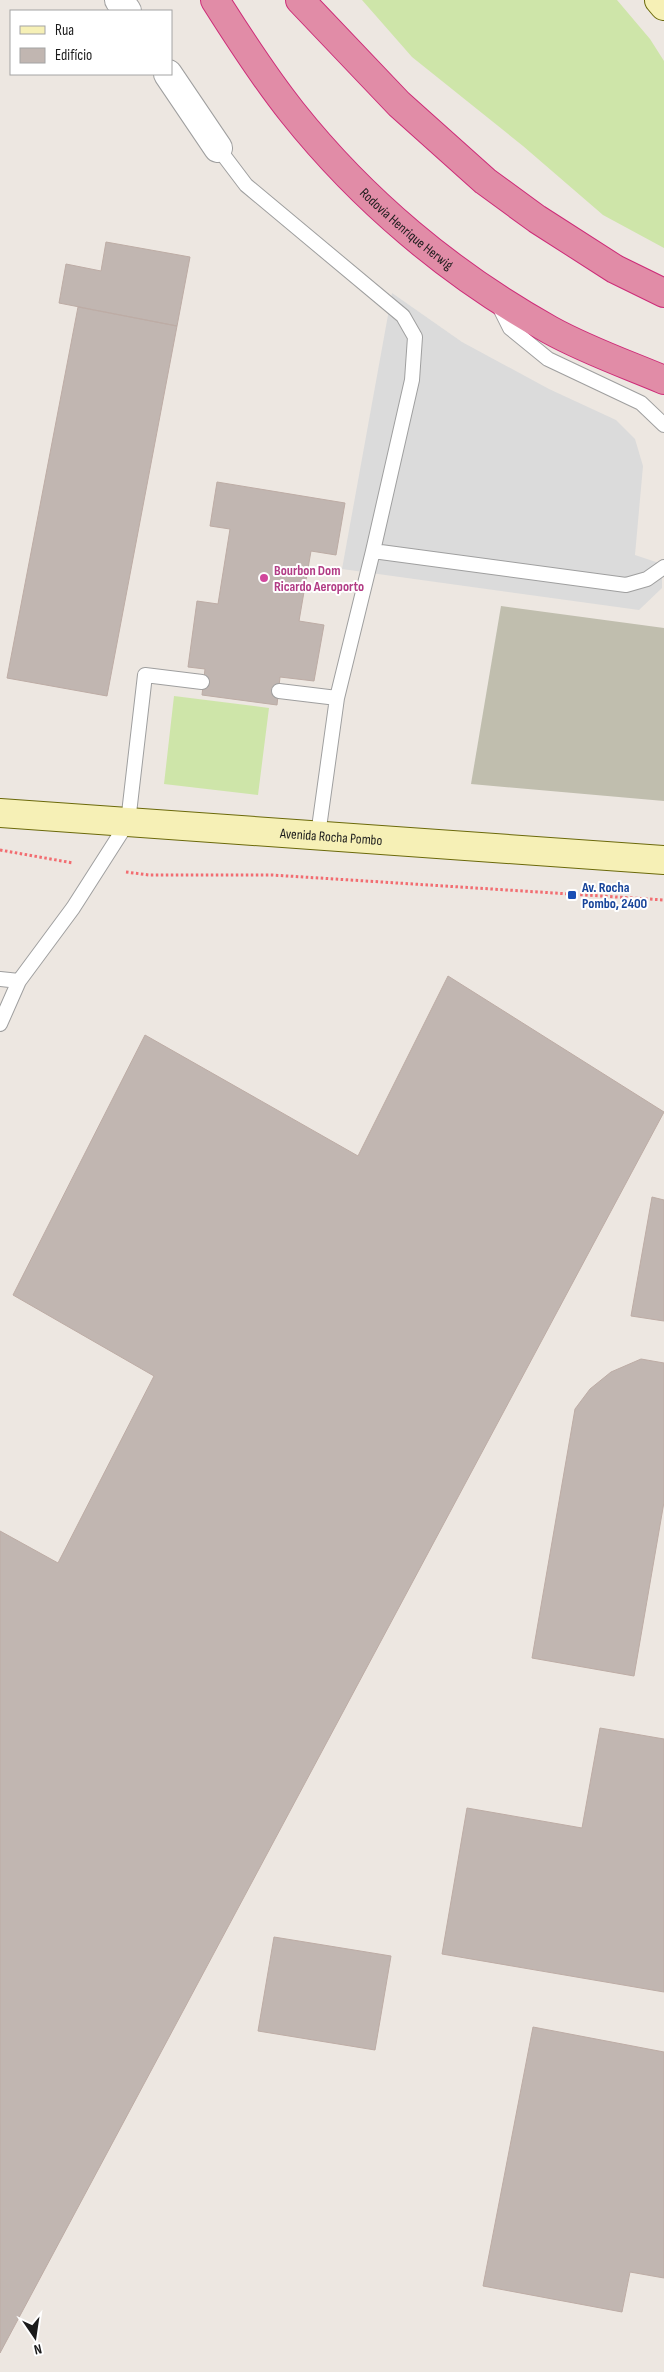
<svg xmlns="http://www.w3.org/2000/svg" width="664" height="2372" viewBox="0 0 664 2372" font-family="'Sofia Sans Condensed',sans-serif">
<style>
.construction{fill:#c0beae}
.grass{fill:#cee5a9}
.parking{fill:#dbdbdb}
.building{fill:#c1b6b1;stroke:#bdaca5}
.lines{fill:none;stroke-linecap:round;stroke-linejoin:round}
.lane-casing{stroke:#9f9f9f;stroke-width:16}
.street-casing{stroke:#9f9f9f;stroke-width:30}
.secondary-casing{stroke:#6b690a;stroke-width:30}
.highway-casing{stroke:#cd2c78;stroke-width:30}
.path{stroke:#f26d71;stroke-width:3;stroke-dasharray:2.5 2.5;stroke-linecap:butt}
.lane{stroke:#fff;stroke-width:14}
.street{stroke:#fff;stroke-width:28}
.secondary{stroke:#f6f0b6;stroke-width:28}
.highway{stroke:#e18ca7;stroke-width:28}
.hotel-dot{fill:#d1479c;stroke:#fff;stroke-width:2}
.transit-dot{fill:#1a4fb4;stroke:#fff;stroke-width:2}
.labels{text-anchor:middle;dominant-baseline:central;stroke-width:4;stroke-linejoin:round;paint-order:stroke}
.street-label{font-size:14px;fill:#1b1b1b;stroke:#fff}
.hotel-label{font-size:14px;font-weight:bold;fill:#b23c85;stroke:#fff;text-anchor:start}
.transit-label{font-size:14px;font-weight:bold;fill:#164399;stroke:#fff;text-anchor:start}
</style>
<rect width="100%" height="100%" fill="#ede7e1"/>
<path class="construction" d="M501 606 664 628V801L471 784Z"/>
<path class="grass" d="M362 0H617L650 39 664 61V248L603 215 523 146 412 57Z
M174 696 269 708 258 795 164 784Z"/>
<path class="parking" d="M392 293 462 342 549 389 616 420 635 439 643 466 635 555 662 564V588L639 610 342 569Z"/>
<path class="building" d="M106 242 190 257 177 326 59 303 66 264 101 271Z
M78 307 177 326 107 696 7 678Z
M217 482 345 503 336 555 311 551 299 621 324 625 314 681 280 677 277 705 202 695 205 669 188 667 197 601 218 604 230 529 210 526Z
M448 976 664 1112 0 2353V1531L58 1563 154 1376 13 1295 145 1035 358 1156Z
M652 1197 664 1200V1321L631 1316Z
M641 1359 664 1363V1502L634 1676 532 1658 575 1409 590 1389 611 1372Z
M600 1728 664 1739V1992L442 1954 467 1808 582 1828Z
M274 1937 391 1956 375 2050 258 2031Z
M533 2027 664 2052V2278L630 2272 622 2312 483 2286Z"/>
<g class="lines">
<defs>
<path id="lane" d="M218 148 246 185 403 316 415 337 412 380 373 551 337 698
M497 302 510 328 548 359 641 403 664 425
M373 551 626 585 647 579 664 567
M279 691 337 698 318 835
M0 979 19 981
M0 1024 19 981 73 908 128 822 145 675 202 682"/>
<path id="street" d="M119 0 127 11
M168 74 218 148"/>
<g id="secondary">
<path d="M659 0 664 6"/>
<path id="s1" d="M0 813 664 860"/>
</g>
<g id="highway">
<path id="s2" d="M215 0C239 38 264 77 292 112 362 200 451 275 550 330 586 350 626 364 664 380"/>
<path d="M300 0 399 104 485 181 537 219 615 269 664 293"/>
</g>
</defs>
<use href="#lane" class="lane-casing"/>
<use href="#street" class="street-casing"/>
<use href="#secondary" class="secondary-casing"/>
<use href="#highway" class="highway-casing"/>
<path class="path" d="M0 850 73 863
M126 872 149 875H272L664 900"/>
<use href="#lane" class="lane"/>
<use href="#street" class="street"/>
<use href="#secondary" class="secondary"/>
<use href="#highway" class="highway"/>
</g>
<circle class="hotel-dot" cx="264" cy="578" r="5"/>
<rect class="transit-dot" x="567" y="890" width="10" height="10" rx="2.5"/>
<g class="labels">
<g class="street-label">
<text stroke="none"><textPath href="#s2" startOffset="300">Rodovia Henrique Herwig</textPath></text>
<text stroke="none"><textPath href="#s1" startOffset="332">Avenida Rocha Pombo</textPath></text>
</g>
<g class="hotel-label">
<text x="274" y="570">Bourbon Dom<tspan x="274" dy="16">Ricardo Aeroporto</tspan></text>
</g>
<g class="transit-label">
<text x="582" y="887">Av. Rocha<tspan x="582" dy="16">Pombo, 2400</tspan></text>
</g>
</g>
<rect x="10" y="10" width="162" height="65" fill="#ffffff" stroke="#a4a4a4"/>
<rect x="20" y="26" width="25" height="8" fill="#f6f0b6" stroke="#a4a4a4"/>
<text x="55" y="35" font-size="15" fill="#1b1b1b">Rua</text>
<rect x="20" y="48" width="25" height="15" fill="#c1b6b1" stroke="#a4a4a4"/>
<text x="55" y="60" font-size="15" fill="#1b1b1b">Edifício</text>
<g transform="translate(35 2337) rotate(167)" stroke="#ffffff" stroke-width="4" paint-order="stroke">
<path d="M0-4L9 19L0 12L-9 19Z" fill="#1b1b1b"/>
<text y="-8" font-size="14" font-weight="bold" text-anchor="middle" fill="#1b1b1b">N</text>
</g>
</svg>
